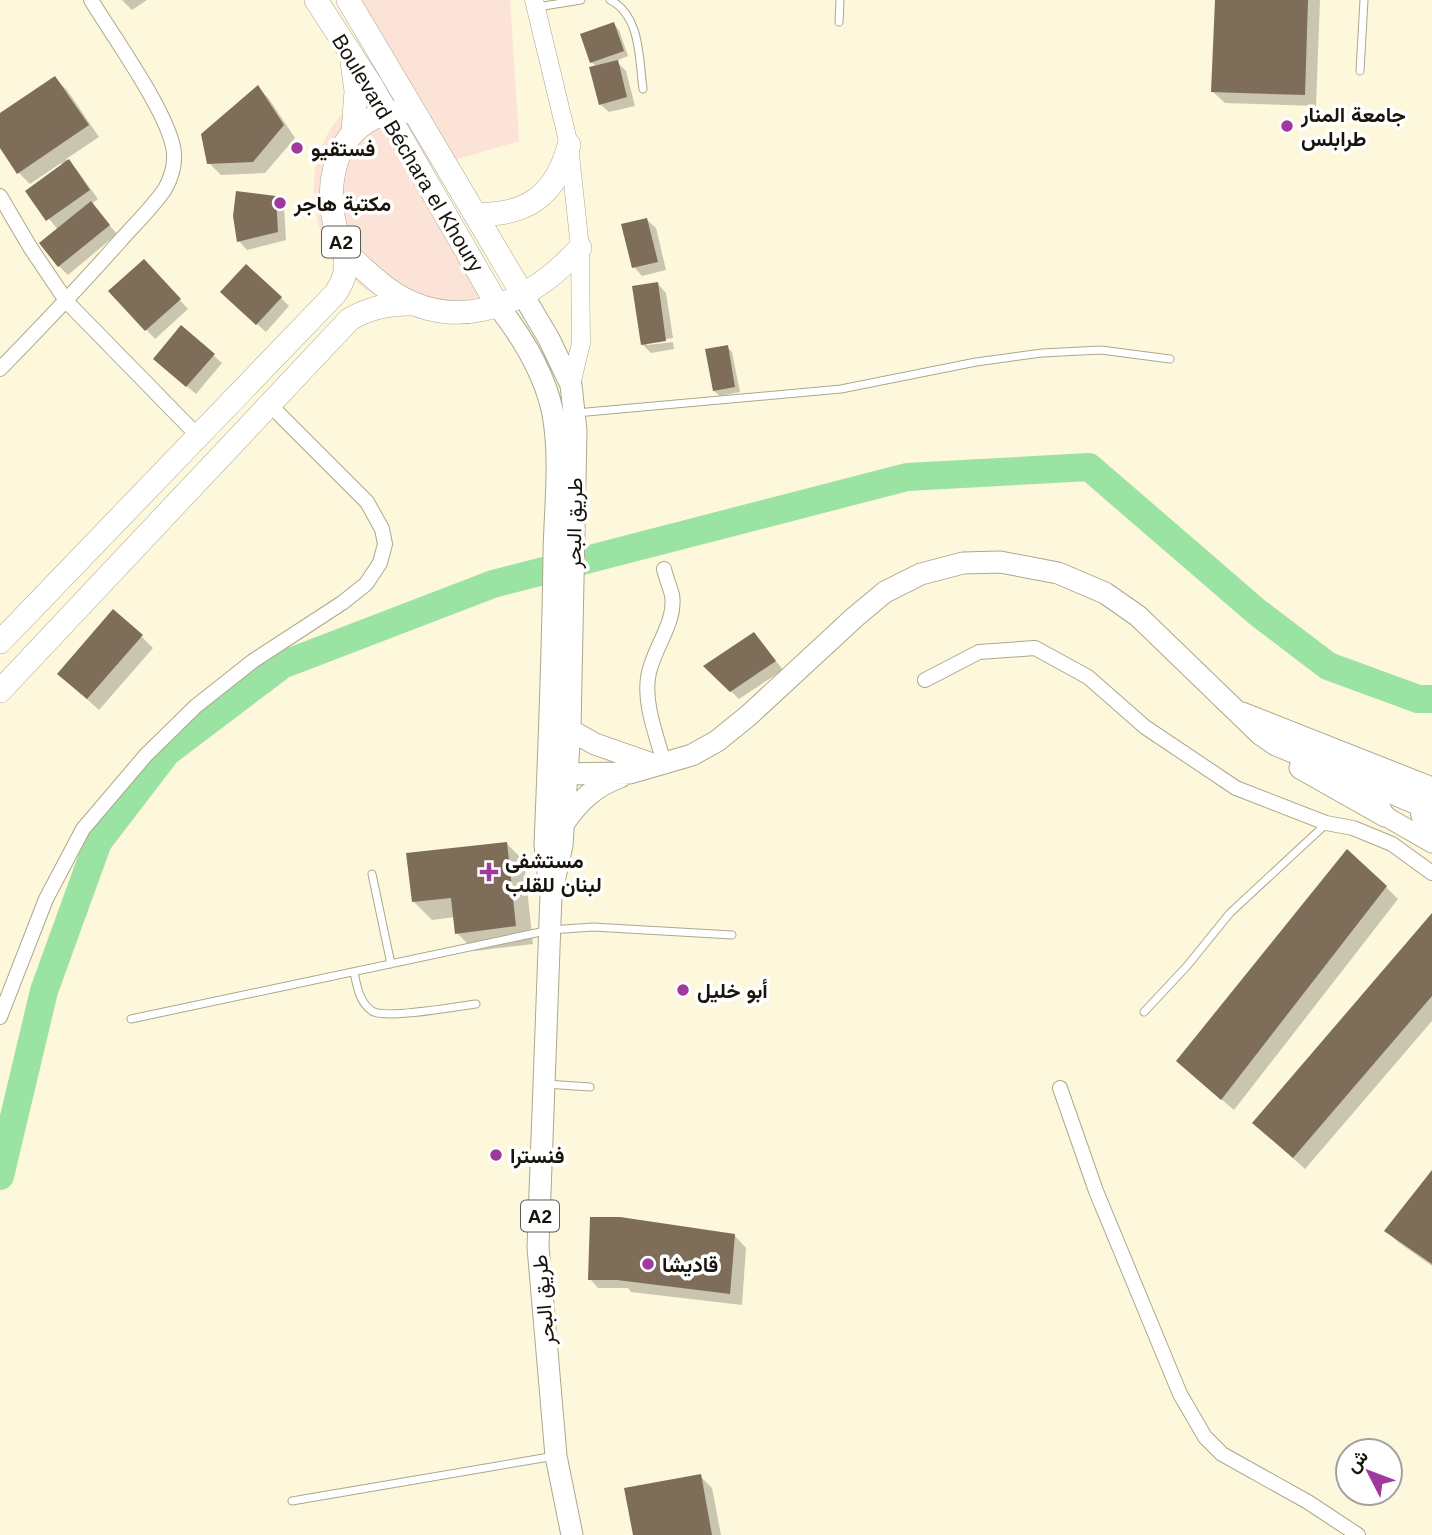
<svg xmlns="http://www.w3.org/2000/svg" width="1432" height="1535" viewBox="0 0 1432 1535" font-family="Arial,Vazirmatn,sans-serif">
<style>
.green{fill:#fce3d8}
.shadow{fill:#0003}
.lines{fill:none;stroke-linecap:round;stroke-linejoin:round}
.river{stroke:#9ae3a2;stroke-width:28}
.building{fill:#7e6d59}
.service-casing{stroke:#ada78d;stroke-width:9}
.minor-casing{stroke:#ada78d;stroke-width:16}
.tertiary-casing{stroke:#ada78d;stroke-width:19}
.secondary-casing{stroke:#ada78d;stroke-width:21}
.primary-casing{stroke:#ada78d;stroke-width:23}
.trunk-casing{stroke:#ada78d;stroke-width:24}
.service{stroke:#fff;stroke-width:7}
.minor{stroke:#fff;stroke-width:14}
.tertiary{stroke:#fff;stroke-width:18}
.secondary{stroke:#fff;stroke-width:19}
.primary{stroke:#fff;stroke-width:21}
.trunk{stroke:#fff;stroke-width:23}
.poi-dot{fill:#9f399e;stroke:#fff;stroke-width:2.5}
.labels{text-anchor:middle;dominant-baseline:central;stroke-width:7;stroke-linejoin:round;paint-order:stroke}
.shield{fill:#fff;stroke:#5d5a54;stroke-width:2}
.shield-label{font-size:19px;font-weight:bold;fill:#17140b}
.poi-label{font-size:21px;font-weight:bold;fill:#17140b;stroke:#fff;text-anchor:start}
.street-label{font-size:21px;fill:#17140b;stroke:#fff}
</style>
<rect width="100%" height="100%" fill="#fdf7db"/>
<path class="green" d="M356 0H510L519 141 427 168 488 293C460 306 450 304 421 301 409 300 395 302 384 298 372 295 361 286 352 278 313 242 303 185 326 137 337 115 355 102 373 87Z"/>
<path class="shadow" d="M122 0H147L132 10Z
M1216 0H1320L1316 106 1225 103 1213 92Z
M614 24 619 30 628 56 616 61 626 71 635 106 609 112 600 104 597 67 591 62Z
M55 78 67 90 99 137 66 159 77 170 98 199 91 204 117 234 68 275 59 266 58 230 27 191 63 166 61 163 30 184 18 172 0 145V116Z
M258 87 269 99 295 138 265 173 221 175 209 163Z
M275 198 284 207 286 240 247 250 239 241Z
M647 220 656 228 666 270 642 276 634 267Z
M152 270 188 309 155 339 111 291Z
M658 284 666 293 673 338 647 342V345L673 342 674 349 651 353 642 344Z
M281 298 289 306 266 332 231 301Z
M727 347 732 352 740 392 720 396 714 391Z
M213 355 222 363 196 394 164 367Z
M142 637 153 648 99 710 71 685Z
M762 643 783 670 739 699 706 667Z
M506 843 524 861 533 944 475 951 457 933 455 917 432 920 414 902Z
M1386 887 1398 899 1234 1110 1190 1073Z
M1432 916V1021L1305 1169 1254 1123Z
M1432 1173V1266L1398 1242 1387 1231Z
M735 1236 746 1248 742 1305 631 1292 628 1288H598L590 1279Z
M700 1476 712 1488 721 1535H635Z"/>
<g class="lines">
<path class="river" d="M0 1176 44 991 98 842 167 752 282 665 493 584 907 477 1089 467 1257 612 1328 666 1418 699H1432"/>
</g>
<path class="building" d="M1215 0H1308L1305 95 1211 92Z
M614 22 624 51 590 63 580 34Z
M618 60 627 97 599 105 589 67Z
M55 76 89 125 17 174 0 148V113Z
M258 85 284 125 253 162 207 164 201 134Z
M69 159 90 190 46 221 25 191Z
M236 191 276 196 278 232 237 242 233 216Z
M91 201 110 225 58 267 39 243Z
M647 218 658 262 632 268 621 224Z
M144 259 181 299 145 331 108 291Z
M246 264 282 297 256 325 220 292Z
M658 282 666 341 641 345 632 286Z
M181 325 215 354 186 387 153 359Z
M728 345 735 387 713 391 705 349Z
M113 609 143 635 87 699 57 674Z
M754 632 776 661 730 692 703 666Z
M507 842 516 926 455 934 451 898 412 902 406 853Z
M1347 849 1387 886 1221 1100 1176 1061Z
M1432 913V996L1293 1158 1252 1123Z
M1432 1170V1264L1384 1231Z
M590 1217H620L735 1234 730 1294 617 1280H588Z
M701 1474 712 1535H633L624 1488Z"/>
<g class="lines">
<defs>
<path id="service" d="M610 0C641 15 639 60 643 89
M537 7 581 0
M839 22 840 0
M1360 71 1364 0
M576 413 841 389 976 362 1042 353 1101 350 1170 359
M372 874 391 964
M354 972C357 986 359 1002 372 1011 385 1020 457 1006 476 1004
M1144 1012 1187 966 1230 913 1326 824
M131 1019 550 930 593 927 732 935
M546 1084 590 1087
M292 1501 555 1456"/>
<path id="minor" d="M0 196 30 247 67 302 199 437
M0 369C41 327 81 285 120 241 135 224 152 208 165 189 171 178 175 166 174 153 171 116 112 35 91 0
M664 569C666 578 670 587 672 595 677 623 651 651 648 678 644 705 657 737 664 763
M925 680 979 652 1035 648 1088 677 1145 727 1236 788 1326 823 1353 828 1392 844 1432 873
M0 1017 46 899 83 829 146 755 196 706 253 661 342 603 366 584 380 563 385 544 382 529 367 502 270 405
M1060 1088 1096 1191 1180 1394 1205 1437 1222 1454 1308 1502 1358 1535"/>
<path id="tertiary" d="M534 0 569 145 580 248 581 343 571 385"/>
<path id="secondary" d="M1417 792 1421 816 1432 833
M1378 802 1385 816 1432 843"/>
<path id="primary" d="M523 295 549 339 571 385 576 431 570 730 562 845 551 895 538 1247 556 1456 572 1535
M498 306C523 338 545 374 553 414 561 459 555 507 554 553 553 650 549 748 545 845L549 882
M1242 713 1432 788
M570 730 595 744 655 765
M1300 768 1385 816
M548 774 630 773 692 755 717 741 748 716 855 617 885 592 921 574 963 563 1000 562 1058 573 1105 593 1138 616 1260 734 1276 745 1432 810
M564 823C579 801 595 786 620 777"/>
<path id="trunk" d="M316 0 371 85 498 306
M348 0 523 295
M352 62 356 91 353 132
M414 111C398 112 382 112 368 121 328 144 323 206 342 245 349 258 364 269 375 279 444 340 524 310 580 248
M476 214C527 216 556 195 569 145
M0 642 335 294C346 278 348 266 343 247
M0 691 350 319C370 308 387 304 410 304"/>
</defs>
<use href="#service" class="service-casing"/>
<use href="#minor" class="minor-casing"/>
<use href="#tertiary" class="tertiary-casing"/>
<use href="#secondary" class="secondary-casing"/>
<use href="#primary" class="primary-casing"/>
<use href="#trunk" class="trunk-casing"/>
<use href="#service" class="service"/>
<use href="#minor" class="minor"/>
<use href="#tertiary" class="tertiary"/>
<use href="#secondary" class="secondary"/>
<use href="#primary" class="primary"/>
<use href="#trunk" class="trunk"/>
</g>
<g class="poi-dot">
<circle cx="1287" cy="126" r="7"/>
<circle cx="297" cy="148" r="7"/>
<circle cx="280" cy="203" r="7"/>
<path d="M485.5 861.5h7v7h7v7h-7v7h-7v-7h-7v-7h7z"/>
<circle cx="683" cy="990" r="7"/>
<circle cx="496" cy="1155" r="7"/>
<circle cx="648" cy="1264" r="7"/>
</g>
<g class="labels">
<g class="shield">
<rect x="322" y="226.5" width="38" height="31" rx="5"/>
<rect x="521" y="1200.5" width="38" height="31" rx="5"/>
</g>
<g class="shield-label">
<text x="341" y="242">A2</text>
<text x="540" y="1216">A2</text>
</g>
<g class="poi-label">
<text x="1301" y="114">جامعة المنار<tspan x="1301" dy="24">طرابلس</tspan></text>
<text x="311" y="148">فستقيو</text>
<text x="294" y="203">مكتبة هاجر</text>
<text x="505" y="860">مستشفى<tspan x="505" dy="24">لبنان للقلب</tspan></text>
<text x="697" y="990">أبو خليل</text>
<text x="510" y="1155">فنسترا</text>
<text x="662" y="1264">قاديشا</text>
</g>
<g class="street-label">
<text transform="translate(408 153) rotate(59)">Boulevard Béchara el Khoury</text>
<text transform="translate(574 523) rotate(-89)">طريق البحر</text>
<text transform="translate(543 1300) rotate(-95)">طريق البحر</text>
</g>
</g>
<g transform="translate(1369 1472) rotate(312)"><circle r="33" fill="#ffffff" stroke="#a2a19d" stroke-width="2"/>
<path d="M0-5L12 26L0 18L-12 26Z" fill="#9f399e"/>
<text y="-10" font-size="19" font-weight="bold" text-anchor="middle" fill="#17140b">ش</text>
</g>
</svg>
